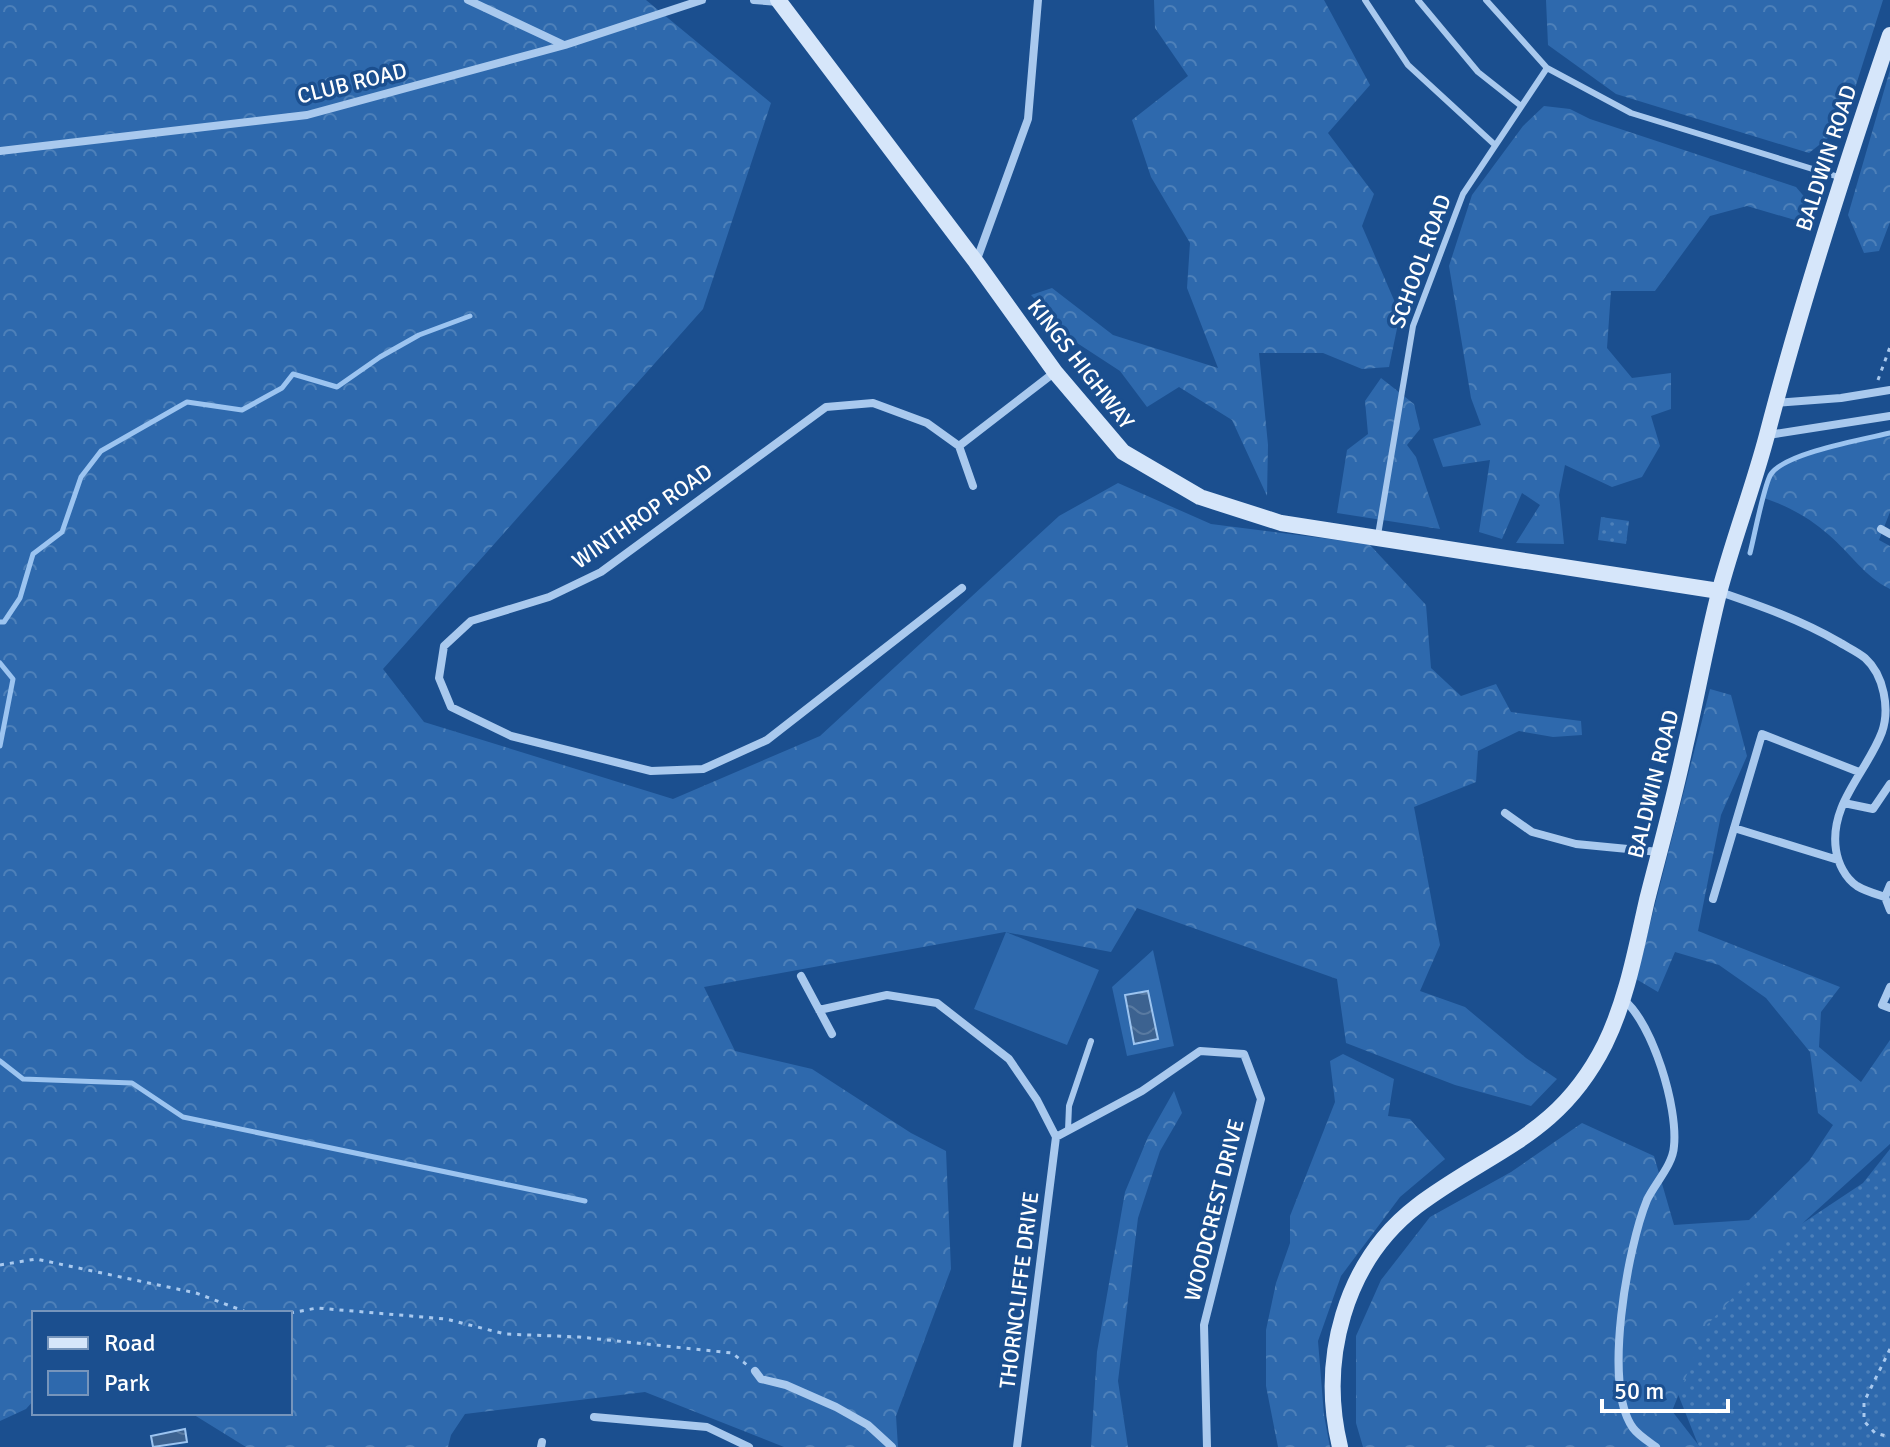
<svg xmlns="http://www.w3.org/2000/svg" width="1890" height="1447" viewBox="0 0 1890 1447" font-family="Signika,sans-serif">
<style>
.grass{fill:url(#grass-dots)}
.forest{fill:url(#forest-crowns)}
.park{fill:#2e69ad}
.water{fill:url(#water-waves);stroke:#9cc4f0;stroke-width:2}
.lines{fill:none;stroke-linecap:round;stroke-linejoin:round}
.stream{stroke:#9cc4f0;stroke-width:5}
.path{stroke:#a9c9ee;stroke-width:3;stroke-dasharray:4 6;stroke-linecap:butt}
.lane{stroke:#a9c9ee;stroke-width:6}
.street{stroke:#a9c9ee;stroke-width:8}
.secondary{stroke:#d6e6fa;stroke-width:16}
.labels{text-anchor:middle;dominant-baseline:central;stroke-width:7;stroke-linejoin:round;paint-order:stroke}
.street-label{font-size:22px;fill:#fff;stroke:#1b4f8f}
</style>
<defs>
<pattern id="grass-dots" width="8" height="8" patternUnits="userSpaceOnUse" patternTransform="scale(2)"><rect width="8" height="8" fill="#2e69ad"/><path d="M2 2h.1M6 6h.1" fill="none" stroke="#4d80b9" stroke-width="1.8" stroke-linecap="round"/></pattern>
<pattern id="forest-crowns" width="20" height="18" patternUnits="userSpaceOnUse" patternTransform="scale(2)"><rect width="20" height="18" fill="#2e69ad"/><path d="M2 6a3 3 0 1 1 6 0M12 15a3 3 0 1 1 6 0" fill="none" stroke="#4d80b9"/></pattern>
<pattern id="water-waves" width="16" height="10" patternUnits="userSpaceOnUse" patternTransform="scale(2)"><rect width="16" height="10" fill="#3c6290"/><path d="M0 5q4-4 8 0t8 0" fill="none" stroke="#597aa1"/></pattern>
</defs>
<rect width="100%" height="100%" fill="#1b4f8f"/>
<path class="grass" d="M1601 517 1629 521 1626 544 1598 540Z
M1890 1149V1447H1699L1674 1384 1696 1304 1741 1264 1863 1183Z"/>
<path class="forest" d="M0 0H646L771 103 703 309 383 669 424 722 673 799 820 736 1059 516 1118 483 1211 524 1369 544 1426 605 1431 668 1461 696 1496 684 1511 712 1581 721 1582 735 1553 737 1519 731 1478 751 1476 782 1414 807 1440 945 1420 991 1465 1007 1526 1058 1557 1079 1531 1106 1455 1085 1346 1043 1337 979 1137 908 1111 952 1005 932 704 987 735 1051 812 1069 911 1133 946 1151 951 1269 896 1416 898 1447H784L645 1392 465 1414 451 1435 448 1447H246L191 1413H290V1313H34V1400L26 1409 0 1421Z
M1154 0H1324L1370 85 1328 133 1374 194 1362 226 1400 314 1389 367 1362 369 1323 353H1259L1268 445 1267 496 1232 420 1179 387 1147 407 1120 371 1074 341 1031 295 1052 288 1113 335 1218 368 1187 288 1190 243 1151 177 1132 120 1188 76 1155 28Z
M1546 0H1883L1843 126 1809 153 1616 94 1548 45Z
M1890 70V222L1879 251 1864 253 1848 215Z
M1544 106 1570 109 1590 119 1796 187 1813 207 1795 220 1747 206 1710 216 1655 291H1611L1607 348 1632 378 1671 373V409L1651 416 1660 446 1642 477 1612 487 1565 465 1559 495 1564 544 1516 543 1540 505 1522 493 1502 539 1479 532 1490 460 1443 467 1433 439 1481 425 1471 398 1449 266 1472 195 1523 126Z
M1381 378 1414 404 1420 429 1407 445 1416 457 1440 529 1337 513 1347 450 1368 434 1365 401Z
M1890 433V512L1879 540 1890 546V589C1865 577 1850 553 1829 535 1810 518 1788 506 1764 498 1766 491 1767 479 1772 474 1786 453 1864 440 1890 433Z
M1710 689 1731 695 1747 756 1721 815 1698 931 1840 987 1821 1012 1819 1047 1861 1082 1890 1040V1144L1806 1220 1707 1325 1672 1411 1700 1447H1363L1356 1423V1336L1381 1280 1430 1217 1511 1172 1582 1123 1654 1156 1674 1225 1749 1220 1809 1161 1833 1125 1818 1113 1810 1052 1766 998 1719 965 1675 952 1658 992 1636 979Z
M1343 1054 1394 1079 1388 1116 1410 1119 1445 1159 1400 1197 1341 1276 1318 1341 1324 1415 1330 1447H1278L1266 1386V1330L1276 1283 1290 1243V1216L1335 1102 1330 1061Z
M1174 1091 1182 1113 1160 1151 1138 1218 1118 1381 1128 1447H1091L1097 1352 1125 1192 1148 1137Z"/>
<path class="park" d="M1006 932 1099 970 1067 1045 974 1009Z
M1153 950 1174 1046 1127 1056 1112 987Z"/>
<path class="water" d="M1148 991 1158 1039 1134 1044 1125 995Z
M185 1429 187 1442 153 1447 151 1436Z"/>
<g class="lines">
<path class="stream" d="M1750 553C1754 538 1764 484 1771 474 1785 453 1865 439 1890 433
M0 622H4L20 598 33 554 62 532 81 477 101 451 187 402 242 410 282 388 293 374 337 387 380 357 419 335 470 316
M0 663 13 679 0 746
M0 1061 23 1079 132 1083 183 1117 585 1201"/>
<path class="path" d="M1878 380 1890 347
M0 1265 36 1259 196 1293 249 1313
M290 1313 317 1308 446 1319 505 1334 579 1337 732 1353 747 1365
M1890 1349 1864 1402V1421L1875 1433 1890 1437"/>
<path class="lane" d="M1365 0 1408 65 1495 145
M1418 0 1478 72 1521 106
M1486 0 1547 68 1631 113 1842 178
M1378 535 1413 326 1463 194 1547 68
M1068 1130 1069 1106 1091 1041"/>
<path class="street" d="M468 0 564 45
M754 0 779 2
M0 151 307 115 565 45 702 0
M976 262 1028 119 1038 0
M1776 403 1841 398 1890 390
M1768 435 1890 416
M959 446 973 486
M1881 529 1890 534
M962 588 767 740 703 769 651 771 511 736 451 707 439 678 444 646 471 621 549 597 601 572 826 407 873 403 927 423 959 446 1055 372
M1720 592C1761 606 1801 620 1839 642 1847 647 1858 652 1865 658 1884 675 1890 709 1882 732 1867 772 1829 804 1836 850 1838 863 1845 878 1857 886 1865 891 1876 894 1885 897
M1844 803 1873 809 1890 784
M1505 813 1532 832 1576 844 1659 852
M1734 828 1838 860
M1890 885 1885 897 1890 910
M1713 899 1762 734 1859 772
M801 976 832 1034
M1890 987 1882 1005 1890 1008
M1623 999C1653 1024 1678 1107 1674 1146 1673 1165 1655 1183 1647 1200 1628 1246 1602 1386 1633 1428 1638 1435 1649 1442 1656 1447
M819 1010 887 995 937 1003 1009 1059 1037 1100 1056 1137
M1056 1137 1142 1091 1200 1051 1244 1054 1261 1099 1204 1325 1207 1447
M755 1371 761 1379 786 1385 836 1407 868 1425 892 1447
M594 1417 707 1427 749 1447
M541 1447 542 1442
M1017 1447 1056 1137"/>
<path class="secondary" d="M778 0 976 262 1055 372 1123 452 1200 497 1281 523 1719 591
M1340 1447C1319 1360 1344 1262 1417 1206 1493 1149 1559 1136 1605 1044 1627 999 1636 948 1647 900 1660 849 1674 799 1685 747 1697 696 1706 644 1719 593 1733 540 1753 488 1767 435 1802 300 1845 167 1890 35"/>
</g>
<g class="labels">
<g class="street-label">
<text transform="translate(352 83) rotate(-14)">CLUB ROAD</text>
<text transform="translate(1826 158) rotate(-72)">BALDWIN ROAD</text>
<text transform="translate(1420 261) rotate(-70)">SCHOOL ROAD</text>
<text transform="translate(1081 364) rotate(52)">KINGS HIGHWAY</text>
<text transform="translate(642 516) rotate(-35)">WINTHROP ROAD</text>
<text transform="translate(1653 784) rotate(-76)">BALDWIN ROAD</text>
<text transform="translate(1214 1210) rotate(-76)">WOODCREST DRIVE</text>
<text transform="translate(1019 1290) rotate(-83)">THORNCLIFFE DRIVE</text>
</g>
</g>
<rect x="32" y="1311" width="260" height="104" fill="#1b4f8f" stroke="#7695bc" stroke-width="2"/>
<rect x="48" y="1337" width="40" height="12" fill="#d6e6fa" stroke="#7695bc" stroke-width="2"/>
<text x="104" y="1351" font-size="24" fill="#ffffff">Road</text>
<rect x="48" y="1371" width="40" height="24" fill="#2e69ad" stroke="#7695bc" stroke-width="2"/>
<text x="104" y="1391" font-size="24" fill="#ffffff">Park</text>
<path d="M1602 1399v12h126v-12" fill="none" stroke="#ffffff" stroke-width="4"/>
<text x="1614" y="1399" font-size="24" fill="#ffffff" stroke="#1b4f8f" stroke-width="6" paint-order="stroke">50 m</text>
</svg>
